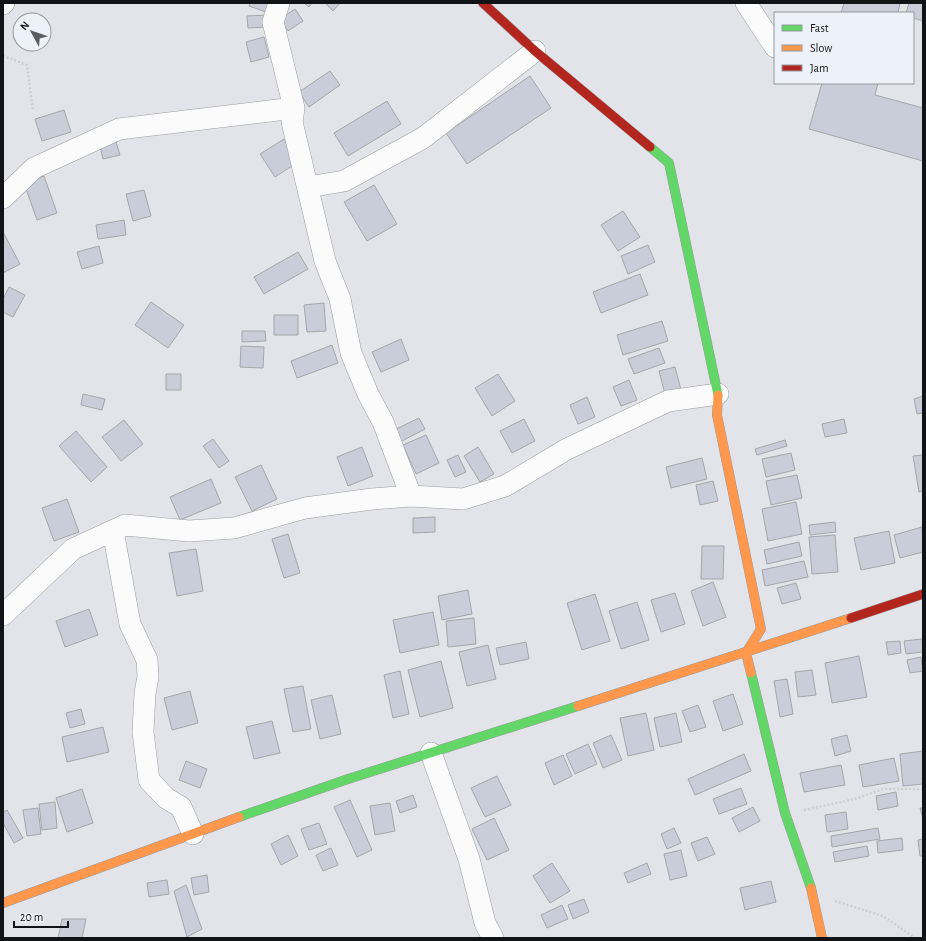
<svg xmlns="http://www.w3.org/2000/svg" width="926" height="941" viewBox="0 0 926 941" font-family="'Alegreya Sans',sans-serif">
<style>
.building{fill:#c9cdd9;stroke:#a5a6aa}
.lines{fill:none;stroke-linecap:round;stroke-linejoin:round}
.street-casing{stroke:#9b9ca0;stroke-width:22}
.fast-casing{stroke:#9b9ca0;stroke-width:10}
.slow-casing{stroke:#9b9ca0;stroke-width:10}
.jam-casing{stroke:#9b9ca0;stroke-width:10}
.path{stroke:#cfcfd0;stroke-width:2.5;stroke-dasharray:2 2;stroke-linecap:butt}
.street{stroke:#fbfbfc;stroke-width:21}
.fast{stroke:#63d668;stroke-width:9}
.slow{stroke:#ff974d;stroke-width:9}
.jam{stroke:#b3261e;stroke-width:9}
</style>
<rect width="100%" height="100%" fill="#e3e4e9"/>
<path class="building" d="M250 3H270L266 12 249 6Z
M304 3H312L309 7Z
M325 3H340L333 11Z
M844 3H900L898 13H841Z
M909 3H923V21L913 18V13H906Z
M295 9 303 21 288 31 280 19Z
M266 15 267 27 248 28 247 16Z
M264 37 269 57 251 62 246 42Z
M330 71 340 85 309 107 299 92Z
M530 76 551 108 467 164 446 133Z
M822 83H878L875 95 923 108V161L809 129Z
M387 101 401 124 348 156 334 133Z
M64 110 71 132 42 141 35 119Z
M284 139 298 162 275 177 260 154Z
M116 142 120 155 103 159 100 146Z
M44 176 57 213 37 220 24 183Z
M374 185 397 224 367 241 344 202Z
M144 190 151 216 133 221 126 194Z
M623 211 640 237 618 251 601 225Z
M124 220 126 235 98 239 96 225Z
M3 232 20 264 3 273Z
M648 245 655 262 628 274 621 256Z
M99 246 103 263 82 269 77 252Z
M298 252 308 269 264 294 254 277Z
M640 274 648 295 601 313 593 292Z
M9 287 25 295 13 317 3 312V299Z
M151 302 184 325 168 348 135 325Z
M324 303 326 331 307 332 304 305Z
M274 315H298V335H274Z
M662 321 668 341 623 355 617 335Z
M242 331H265L266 341 242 342Z
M401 339 409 360 381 372 372 352Z
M332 345 338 363 297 378 291 361Z
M241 346 264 347 263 368 240 367Z
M659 348 665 363 634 374 628 359Z
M675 367 681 390 665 394 659 371Z
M166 374H181V390H166Z
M498 374 515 401 492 416 475 388Z
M629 380 637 400 621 406 613 387Z
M83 394 105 399 102 410 81 405Z
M923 396V413L917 414 914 399Z
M587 397 595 417 578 424 570 405Z
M419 418 425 429 398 443 392 431Z
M524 419 535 441 512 453 500 431Z
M844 419 847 433 825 437 822 424Z
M124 420 143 444 121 461 102 437Z
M76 431 107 467 91 482 59 446Z
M426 435 439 463 416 474 403 445Z
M213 439 229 461 219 468 203 446Z
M785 440 787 446 757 455 755 449Z
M362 447 373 476 348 486 337 457Z
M478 447 494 474 480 482 464 456Z
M791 453 795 470 766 477 762 459Z
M458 455 466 472 455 477 447 460Z
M923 455V491L919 492 913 456Z
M702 458 707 479 671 488 666 467Z
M261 465 277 499 252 511 235 477Z
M797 475 802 498 771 505 766 481Z
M211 479 221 503 180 520 170 497Z
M713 481 718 501 700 505 696 485Z
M67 499 79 532 54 541 42 508Z
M796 502 802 534 768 541 762 509Z
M435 517V532L413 533V518Z
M835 522 836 532 810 535 809 525Z
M922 527 923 552 900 558 894 535Z
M889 531 895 563 861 570 854 538Z
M288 534 300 573 284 578 272 539Z
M835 535 838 572 812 574 809 537Z
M799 542 802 556 767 564 764 550Z
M702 546H724L723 579H701Z
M196 549 203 591 177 596 169 553Z
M804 561 808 577 765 586 762 570Z
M713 582 726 617 703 626 691 591Z
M796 583 801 599 782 604 777 588Z
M468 590 472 614 442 620 438 596Z
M675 593 685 624 661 632 651 600Z
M595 594 610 641 582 650 567 603Z
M637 602 649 640 621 649 609 611Z
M89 609 98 635 65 647 56 621Z
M433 612 439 645 400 653 393 620Z
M474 618 476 644 448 647 446 621Z
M922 639 923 652 906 654 904 641Z
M900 641 901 653 888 655 886 642Z
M526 642 529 659 500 665 496 648Z
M488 645 496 679 467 686 459 652Z
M859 656 867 697 832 703 825 663Z
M921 657 923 671 910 673 907 660Z
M441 661 453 708 420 717 408 670Z
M812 670 816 695 798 697 795 672Z
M400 671 409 714 393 718 384 675Z
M787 679 793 714 780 717 774 681Z
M303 686 311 729 293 732 284 689Z
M190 691 198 723 172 730 164 698Z
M733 694 743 724 723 731 713 701Z
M332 695 341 734 320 739 311 700Z
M698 705 706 727 690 732 682 711Z
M81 709 85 724 70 728 66 713Z
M646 713 654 750 628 756 620 718Z
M676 713 682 742 660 747 654 718Z
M272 721 280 753 254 759 246 727Z
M103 727 109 752 67 762 62 737Z
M611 735 622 760 603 768 593 743Z
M847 735 851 751 835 756 831 739Z
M588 744 597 764 575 774 566 754Z
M923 751V784L903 786 900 754Z
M744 754 751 771 695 795 688 779Z
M563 755 572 776 554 785 545 763Z
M894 758 899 781 863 787 859 765Z
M186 761 207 769 200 788 179 780Z
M841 765 845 785 804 792 800 773Z
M497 776 511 805 485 817 471 788Z
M741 788 747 804 719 814 713 799Z
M82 789 93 823 67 832 56 798Z
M896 792 898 806 878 810 876 796Z
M413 795 417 807 400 813 396 801Z
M350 800 372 850 357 857 334 807Z
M55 802 57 828 42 830 39 804Z
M390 803 395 831 375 835 370 806Z
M753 807 760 821 739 832 732 818Z
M38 808 41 834 27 836 23 810Z
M920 808H923V819Z
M7 810 23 838 14 843 3 823V812Z
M846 812 848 829 827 832 825 815Z
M494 818 509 850 487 860 472 829Z
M319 823 327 844 309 850 301 829Z
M674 828 681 843 667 849 661 834Z
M878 828 880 839 832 847 831 836Z
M288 835 298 856 281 865 271 844Z
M707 837 715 854 698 861 691 843Z
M902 838 903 850 878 853 877 841Z
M923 839V856H920L918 840Z
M867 846 869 856 835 862 833 852Z
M331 848 338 865 323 871 316 855Z
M681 850 687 876 670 880 664 854Z
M552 863 570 891 550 903 533 876Z
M647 863 651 874 628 883 624 873Z
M207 875 209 892 194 895 191 878Z
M167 880 169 894 149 897 147 883Z
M771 881 776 902 745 910 740 888Z
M186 885 202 929 187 937 174 891Z
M584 899 589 912 573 919 568 905Z
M562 905 568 919 547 928 541 915Z
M62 919H86L82 938H58Z"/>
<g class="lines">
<defs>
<path id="street" d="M746 3 775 47
M3 4 4 3
M294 108 292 122 325 261 340 299 351 353 368 394 383 422 411 496
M308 187 344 181 423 138 535 51
M3 198 34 168 119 129 294 108 273 22 279 3
M113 531 130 624 147 660 148 677 145 693 143 732 149 780 166 798 181 807 193 834
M3 615 73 549 125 525 189 531 234 528 305 508 372 499 411 496 463 499 505 486 567 449 668 401 718 394
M431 753 469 859 485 923 493 938"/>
<path id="fast" d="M650 147 669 163 718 395
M751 673 785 813 811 888
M239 817 348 779 578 706"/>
<path id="slow" d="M718 395 717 415 761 629 746 653 751 673
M578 706 851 618
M811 888 822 938
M3 903 239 817"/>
<path id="jam" d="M483 3 535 51 650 147
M851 618 923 594"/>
</defs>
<use href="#street" class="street-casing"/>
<use href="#fast" class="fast-casing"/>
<use href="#slow" class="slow-casing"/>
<use href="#jam" class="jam-casing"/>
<path class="path" d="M3 56 27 65 33 110
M804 810 855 799 883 789H923
M835 901 883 916 915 938"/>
<use href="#street" class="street"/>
<use href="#fast" class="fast"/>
<use href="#slow" class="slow"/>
<use href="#jam" class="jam"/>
</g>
<rect width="926" height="941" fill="none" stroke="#121316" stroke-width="8"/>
<rect x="774" y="12" width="140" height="72" fill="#edf1f9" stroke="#95989e"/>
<rect x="782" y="25" width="20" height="6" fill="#63d668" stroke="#95989e"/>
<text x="810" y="32" font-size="12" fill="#121316">Fast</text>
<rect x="782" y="45" width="20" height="6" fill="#ff974d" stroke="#95989e"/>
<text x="810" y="52" font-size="12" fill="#121316">Slow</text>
<rect x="782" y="65" width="20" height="6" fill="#b3261e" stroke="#95989e"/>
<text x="810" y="72" font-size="12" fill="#121316">Jam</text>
<g transform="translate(32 32) rotate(310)"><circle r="19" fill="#edf1f9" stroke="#95989e"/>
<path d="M0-3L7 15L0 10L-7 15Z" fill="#5b5c60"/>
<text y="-6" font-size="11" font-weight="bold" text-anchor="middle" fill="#121316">N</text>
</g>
<path d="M14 921v6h54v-6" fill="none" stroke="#121316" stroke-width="2"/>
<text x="20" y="921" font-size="12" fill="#121316" stroke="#edf1f9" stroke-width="3" paint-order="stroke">20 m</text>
</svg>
